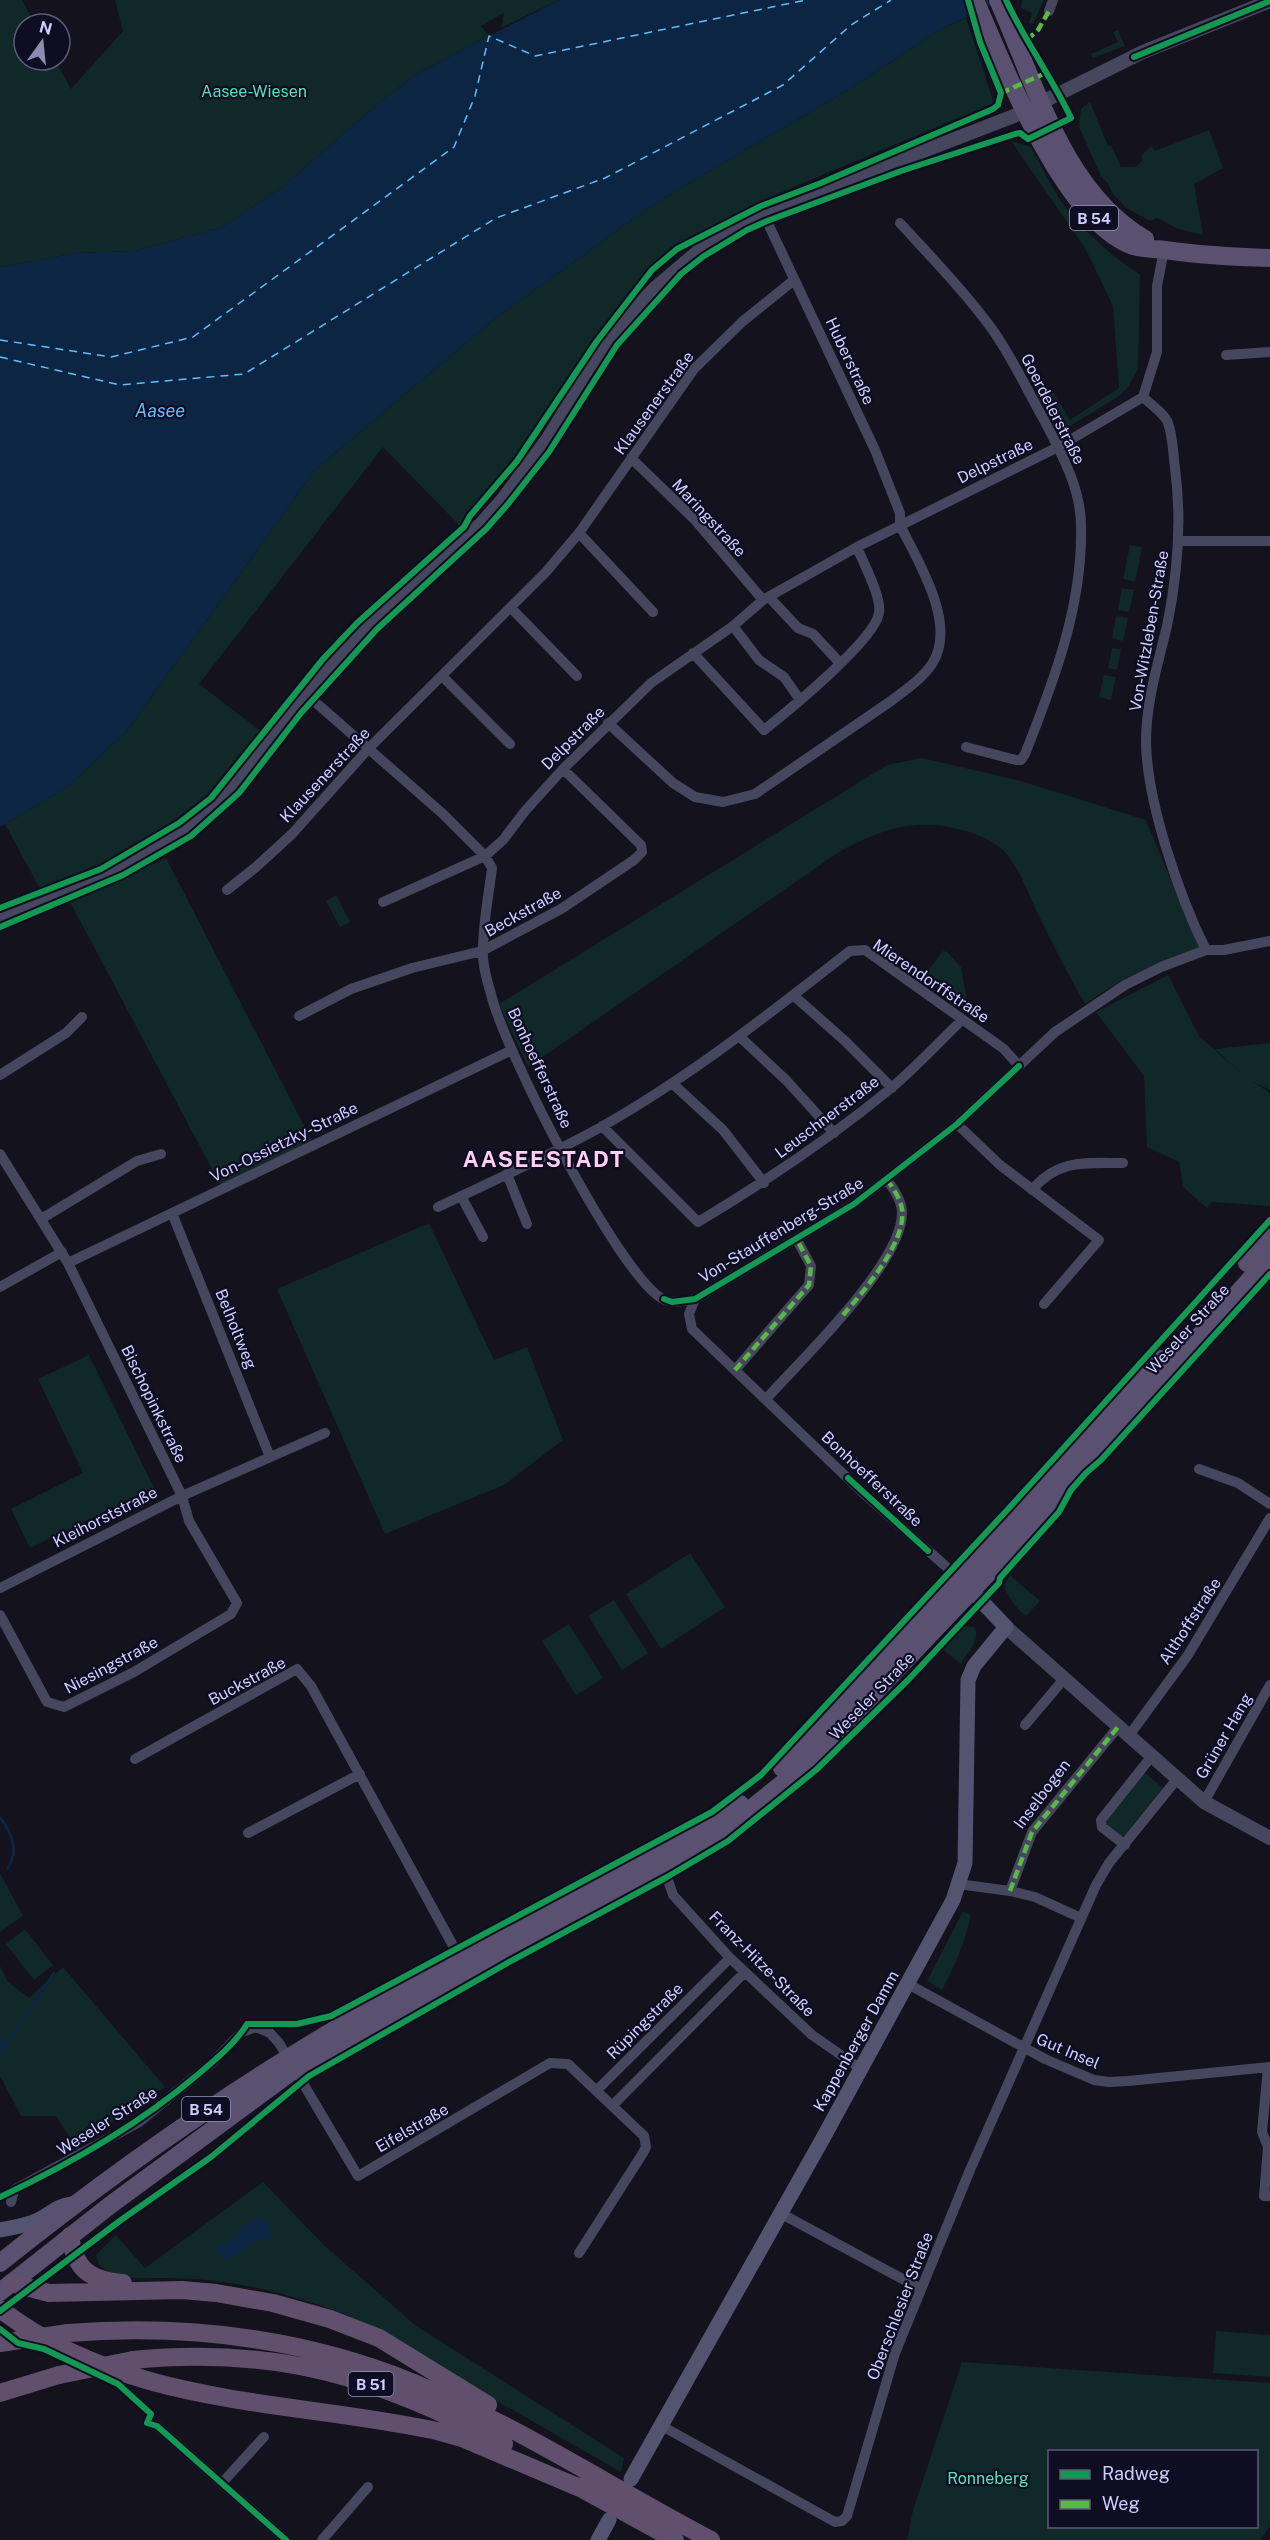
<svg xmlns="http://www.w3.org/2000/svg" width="1270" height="2540" viewBox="0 0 1270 2540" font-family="'Public Sans',sans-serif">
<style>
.green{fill:#102827;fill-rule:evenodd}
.water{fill:#0c2543}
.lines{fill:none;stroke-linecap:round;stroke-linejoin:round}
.stream{stroke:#0c2543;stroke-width:3}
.ferry{stroke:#5cc0ff;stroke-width:1.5;stroke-dasharray:8 6;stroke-linecap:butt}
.minor{stroke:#46475e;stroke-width:10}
.tertiary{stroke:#46475e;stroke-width:14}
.secondary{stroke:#545471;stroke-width:15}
.primary{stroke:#5a5170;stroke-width:18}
.trunk{stroke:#60506e;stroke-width:18}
.trunk-bridge{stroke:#60506e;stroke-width:18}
.quiet{stroke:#58b947;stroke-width:4.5;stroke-dasharray:9 4.5;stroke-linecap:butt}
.cycleway-casing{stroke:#0f0d22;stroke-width:10}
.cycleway{stroke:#139951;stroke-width:6}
.labels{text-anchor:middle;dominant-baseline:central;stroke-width:4.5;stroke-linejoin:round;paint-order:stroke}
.shield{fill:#0f0d22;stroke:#9594bd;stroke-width:1.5}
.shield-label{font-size:15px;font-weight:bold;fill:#cfceff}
.park-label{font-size:16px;fill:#57e1b4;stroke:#0f0d22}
.street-label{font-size:16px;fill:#cfceff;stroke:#0f0d22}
.water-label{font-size:18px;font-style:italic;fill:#5cc0ff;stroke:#0f0d22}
.district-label{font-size:22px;font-weight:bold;letter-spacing:1.5px;fill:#ffd0f1;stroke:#0f0d22}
</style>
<rect width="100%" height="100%" fill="#13121d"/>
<path class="green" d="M0 0H22L35 24H24V60H55L71 89 123 31 115 0H559L501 28 504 13 481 26 489 36 418 73 387 96 281 188 220 228 134 251 77 253 0 267Z
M1022 0H1044L1033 24 1029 23 1032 13 1021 8Z
M966 18 994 103 756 203 698 235 650 269 597 334 513 461 461 527 383 447 199 684 261 731 208 796 176 820 105 864 40 889 5 824 67 787 126 732 315 470 498 316 657 202 851 88 938 31Z
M1118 30 1125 46 1093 58 1091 54 1118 42 1113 32Z
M1090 102 1108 146 1111 145 1121 167H1136L1142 161 1141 156 1151 146 1155 151 1209 130 1223 168 1194 184 1203 235 1178 229 1157 218 1150 221 1126 208 1113 194 1108 184 1101 176 1079 127 1081 109Z
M1011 141 1031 147C1041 165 1051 187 1063 204 1080 227 1116 261 1140 274L1138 369 1128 387 1119 396 1062 431 1057 430 1036 395 1051 388 1070 420 1119 388 1113 306 1085 248Z
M1130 545 1142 547 1135 582 1123 579Z
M1122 588 1134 590 1129 612 1118 610Z
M1116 616 1128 618 1123 641 1112 638Z
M1112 648 1121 649 1117 670 1108 668Z
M1104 675 1116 677 1111 700 1099 697Z
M922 758 1021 781 1146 820 1199 948C1153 964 1126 976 1085 1004 1068 975 1053 945 1038 914 1028 893 1019 867 1003 850 993 841 979 835 966 831 916 817 884 828 839 852L528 1067 499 1004 887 765Z
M166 858 313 1143 221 1186 70 902Z
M336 895 350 922 340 927 326 901Z
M943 951 947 952 961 967 967 1000 957 1003 922 978Z
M1168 975 1199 1036 1241 1073 1215 1049 1270 1043V1090L1252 1081 1270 1093V1206L1212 1202 1207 1208 1183 1187 1179 1162 1147 1147 1144 1076 1096 1012Z
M429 1223 494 1360 527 1347 563 1440 504 1485 385 1534 277 1289Z
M89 1355 154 1488 30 1548 11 1509 83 1473 38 1379Z
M690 1553 725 1607 661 1649 626 1594Z
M1010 1575 1040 1601 1026 1616C1016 1608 1008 1598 1004 1585Z
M614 1600 648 1653 622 1670 588 1616Z
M569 1624 603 1678 576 1695 542 1641Z
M967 1626 974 1627C982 1639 967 1653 961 1664L942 1649 958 1629Z
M1143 1771 1163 1788 1123 1837 1108 1826 1106 1821Z
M0 1873 23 1916 0 1932Z
M963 1911 971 1915C965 1942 955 1966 942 1990L927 1981Z
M25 1929 53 1965 34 1980 6 1944Z
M0 1966 8 1982 29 1998 63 1967 165 2087 75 2146 56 2116H21L0 2076Z
M263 2182 324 2245 415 2325 624 2458 621 2472 347 2315C288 2293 229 2278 165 2278 142 2278 117 2281 99 2265L96 2255 116 2235 145 2268Z
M1216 2331 1270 2335V2377L1213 2373Z
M962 2362 1270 2383V2526L1260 2540H907L913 2510ZM1050 2452H1256V2526H1050Z"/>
<path class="water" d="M559 0H1001L938 31 851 88 657 202 498 316 315 470 126 732 67 787 0 827V267L77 253 134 251 220 228 281 188 387 96 418 73Z
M256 2217 267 2223 273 2236C267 2241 265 2238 259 2240 251 2243 239 2256 225 2260L215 2252 217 2245 229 2242 231 2237Z"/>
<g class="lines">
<path class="stream" d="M0 1818C12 1832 19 1852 8 1868
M0 1878V1877
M0 2039 3 2047
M0 2053 54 1973"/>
<path class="ferry" d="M0 340 111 357 193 337 454 147 475 96 489 36 535 56 806 0
M0 357 120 385 244 374 496 218 605 178 783 85 851 25 891 0"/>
<path class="minor" d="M1049 11 1053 0
M900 223C931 257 965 292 992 329 1012 357 1027 390 1044 420 1061 453 1081 488 1081 526 1083 605 1054 681 1025 754L1021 760H1016L966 747
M1164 250 1157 286V352L1143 397C1150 404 1165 414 1168 423 1173 436 1173 454 1175 468 1182 521 1178 573 1167 626 1158 664 1146 702 1146 742 1147 802 1179 896 1206 950
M1226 355 1270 352
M631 458 695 520 763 600
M579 533 653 612
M1180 541H1270
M769 597 798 628 813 634 840 663
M511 608 577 676
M733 626 759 660 784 677 800 700
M693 653 764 730C788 711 875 640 879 613 882 597 863 563 857 547
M442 676 510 744
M306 694 443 814 485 856 492 868C489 894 483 922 483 950 482 964 487 981 491 994 503 1047 619 1276 663 1299 673 1304 684 1301 695 1299L854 1204 957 1124 1055 1032 1125 985 1161 967 1206 950H1224L1270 941
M608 723 673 783 695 797 723 802 755 794 891 701C905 690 922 679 932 664 958 624 918 562 900 525V513L875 450 763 213
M227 890 256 867 292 834 369 748 545 573 579 533 694 369 742 322 794 280
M383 902 485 856 503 840 525 811 563 769 651 683 733 626 763 600 857 547 1058 447 1143 397
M793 995 845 1041 892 1088
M299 1016 351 989 412 968 482 951 561 909 634 860 642 852 641 845 563 769
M739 1036 787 1081 834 1133
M0 1075 66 1033 82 1017
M672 1083 723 1130 764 1183
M957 1124 1000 1165 1099 1240 1044 1304
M602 1126 698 1222C765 1182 829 1139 890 1089 915 1068 938 1043 962 1020
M0 1154 68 1263 182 1496 189 1521 237 1603 231 1614 134 1672 64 1707 47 1702 0 1615
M507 1174 527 1224
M1032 1190C1058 1159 1085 1163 1123 1163
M461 1196 483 1237
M438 1207C493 1181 549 1156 601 1127 690 1077 770 1013 850 951L865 950 1004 1049 1019 1066
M172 1213 270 1457
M41 1219 137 1161 161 1154
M68 1263 512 1050
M0 1287 62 1252
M695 1299 689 1314 692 1329 861 1491 960 1579
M735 1370 809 1285 811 1266 797 1240
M766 1399C801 1360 902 1264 902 1213 902 1201 894 1189 887 1180
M1199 1469 1238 1483 1270 1504
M0 1588 182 1496 325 1433
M1025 1725 1064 1679
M1128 1737 1188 1655 1270 1518
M135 1759 297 1669 311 1686 462 1962
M1204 1802 1270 1685
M248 1833 360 1774
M1125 1845 1102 1827 1101 1820 1151 1757
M667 1864V1877L673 1895 730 1958 812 2035 861 2069
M958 1884 1010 1891 1035 1897 1081 1918
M1010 1891 1032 1832 1118 1727
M908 1984 1045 2059 1094 2080 1109 2082 1128 2081 1270 2067
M1268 2067 1262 2132 1268 2147 1264 2196H1270
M597 2090 730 1958
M613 2105 745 1972
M11 2202 14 2190 139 2122 213 2062 242 2032 256 2027 270 2033 279 2043 358 2176 550 2063 568 2064 644 2136 646 2147 643 2153 579 2253
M780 2213 921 2289
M147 2423 157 2426 286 2540
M660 2425 835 2522 842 2521 847 2516 895 2353 970 2170 1096 1885 1109 1863 1177 1779
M222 2483 264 2437
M322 2540 368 2487"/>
<path class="tertiary" d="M0 917 55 896 137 859 183 830 219 800 239 778 306 694 372 622 481 524 503 499 547 440 596 361 628 317 655 288 700 250 763 213 1014 116 1143 52 1270 1
M1006 1627 1204 1802 1270 1838"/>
<path class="secondary" d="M0 2230C13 2227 26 2226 38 2220 53 2213 54 2207 72 2204
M631 2479 822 2140 953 1900 965 1863 968 1680 974 1666 1006 1627 965 1584
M598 2540 609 2520"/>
<path class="primary" d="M975 0C1004 65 1063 221 1133 246 1143 249 1155 249 1165 250 1200 255 1234 257 1270 258
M998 0C1035 82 1063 192 1145 239
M1247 1263 1270 1238
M782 1768 799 1754 1160 1359
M0 2263C132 2157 265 2066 414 1984 464 1956 515 1928 566 1902 611 1880 655 1857 698 1830 712 1822 727 1814 740 1804
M0 2292 109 2206 295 2069 667 1864 742 1816 809 1762 991 1570 1270 1257"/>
<path class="trunk" d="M70 2236C75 2270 90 2280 123 2283
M11 2283 49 2293 182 2290 216 2293 273 2303 330 2319 379 2338 488 2405
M0 2309C127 2407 286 2399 437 2431L462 2438 587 2491
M68 2333C186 2324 304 2338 414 2383 518 2426 612 2488 711 2540
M133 2360C277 2346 378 2377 504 2444
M0 2393 59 2375
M577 2486 675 2540"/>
<path class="trunk-bridge" d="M0 2343 68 2333
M59 2375 133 2360"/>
<path class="quiet" d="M1027 40 1038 30 1049 11
M1001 93 1048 72
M843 1315C863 1292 907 1242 902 1209 900 1198 893 1188 887 1180
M735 1370 809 1285 811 1266 797 1240
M1010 1891 1032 1832 1118 1727"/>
<defs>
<path id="cycleway" d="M1134 57 1270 1
M0 908 101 869 179 823 211 798 323 659 357 623 464 527 470 516 517 461 597 341 652 270 677 249 761 206 821 183 993 109 998 105 1001 93 980 42 968 0
M0 927 123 875 191 836 239 793 301 713 377 629 486 529 508 504 549 452 617 345 681 274 704 256 747 230 767 221 901 171 1015 134 1020 133 1028 139 1071 118C1052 78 1025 41 1006 0
M664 1299 672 1302 695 1299 854 1204 957 1124 1019 1066
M848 1478 928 1551
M0 2197C70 2164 137 2126 196 2076 214 2061 235 2044 247 2024H297L331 2016 712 1812 761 1775 1010 1507 1270 1220
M0 2311 121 2220 211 2157 309 2076 509 1962 667 1877 728 1841 816 1770 908 1680 999 1583 1000 1578 1059 1512 1071 1490 1086 1473 1101 1460 1270 1274
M0 2329 18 2343 44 2349 118 2384 151 2414 147 2423 157 2426 286 2540"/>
</defs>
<use href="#cycleway" class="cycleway-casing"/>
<use href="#cycleway" class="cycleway"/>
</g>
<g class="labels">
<g class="shield">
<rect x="1070" y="206" width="48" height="24" rx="4.5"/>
<rect x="182" y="2097" width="48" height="24" rx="4.5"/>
<rect x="348.5" y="2372" width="45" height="24" rx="4.5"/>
</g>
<g class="shield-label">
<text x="1094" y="218">B 54</text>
<text x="206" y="2109">B 54</text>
<text x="371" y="2384">B 51</text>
</g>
<g class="park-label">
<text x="254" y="91">Aasee-Wiesen</text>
<text x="988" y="2478">Ronneberg</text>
</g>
<g class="street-label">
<text transform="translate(850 361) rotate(65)">Huberstraße</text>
<text transform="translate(654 403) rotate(-54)">Klausenerstraße</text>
<text transform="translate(1053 409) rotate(63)">Goerdelerstraße</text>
<text transform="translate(995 461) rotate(-26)">Delpstraße</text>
<text transform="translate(709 518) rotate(47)">Maringstraße</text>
<text transform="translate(1149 631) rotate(-80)">Von-Witzleben-Straße</text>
<text transform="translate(573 738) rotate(-45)">Delpstraße</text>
<text transform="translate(325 775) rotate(-47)">Klausenerstraße</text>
<text transform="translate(523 912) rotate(-29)">Beckstraße</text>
<text transform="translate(931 981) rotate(34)">Mierendorffstraße</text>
<text transform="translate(540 1068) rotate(65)">Bonhoefferstraße</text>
<text transform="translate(827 1117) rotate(-37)">Leuschnerstraße</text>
<text transform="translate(284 1142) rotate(-26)">Von-Ossietzky-Straße</text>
<text transform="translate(781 1230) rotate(-31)">Von-Stauffenberg-Straße</text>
<text transform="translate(236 1329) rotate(68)">Belholtweg</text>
<text transform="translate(1188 1329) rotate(-48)">Weseler Straße</text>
<text transform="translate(154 1404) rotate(64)">Bischopinkstraße</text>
<text transform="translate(872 1479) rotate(43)">Bonhoefferstraße</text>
<text transform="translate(105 1517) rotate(-27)">Kleihorststraße</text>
<text transform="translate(1190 1621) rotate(-57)">Althoffstraße</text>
<text transform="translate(111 1665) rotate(-28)">Niesingstraße</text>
<text transform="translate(247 1681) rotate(-28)">Buckstraße</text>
<text transform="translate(872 1696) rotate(-46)">Weseler Straße</text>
<text transform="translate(1224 1736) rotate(-60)">Grüner Hang</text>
<text transform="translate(1042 1794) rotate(-53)">Inselbogen</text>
<text transform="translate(762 1964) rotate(45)">Franz-Hitze-Straße</text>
<text transform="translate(645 2021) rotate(-45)">Rüpingstraße</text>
<text transform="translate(856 2041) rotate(-61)">Kappenberger Damm</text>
<text transform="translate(1068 2051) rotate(23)">Gut Insel</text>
<text transform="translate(107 2121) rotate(-32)">Weseler Straße</text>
<text transform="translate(412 2128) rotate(-30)">Eifelstraße</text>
<text transform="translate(900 2306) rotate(-69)">Oberschlesier Straße</text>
</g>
<g class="water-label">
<text x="160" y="410">Aasee</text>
</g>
<g class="district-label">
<text x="544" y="1159">AASEESTADT</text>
</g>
</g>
<rect x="1048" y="2450" width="210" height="78" fill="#0f0d22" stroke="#5c5a7a" stroke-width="1.5"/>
<rect x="1060" y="2470" width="30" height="9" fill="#139951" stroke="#5c5a7a" stroke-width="1.5"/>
<text x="1102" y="2480" font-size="18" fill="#cfceff">Radweg</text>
<rect x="1060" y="2500" width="30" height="9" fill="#58b947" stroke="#5c5a7a" stroke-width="1.5"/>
<text x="1102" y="2510" font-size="18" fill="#cfceff">Weg</text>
<g transform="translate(42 42) rotate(15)"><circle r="28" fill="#0f0d22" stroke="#5c5a7a" stroke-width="1.5"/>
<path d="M0-4.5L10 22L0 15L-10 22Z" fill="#8d8cb0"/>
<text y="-9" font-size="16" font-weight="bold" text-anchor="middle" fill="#cfceff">N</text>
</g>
</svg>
